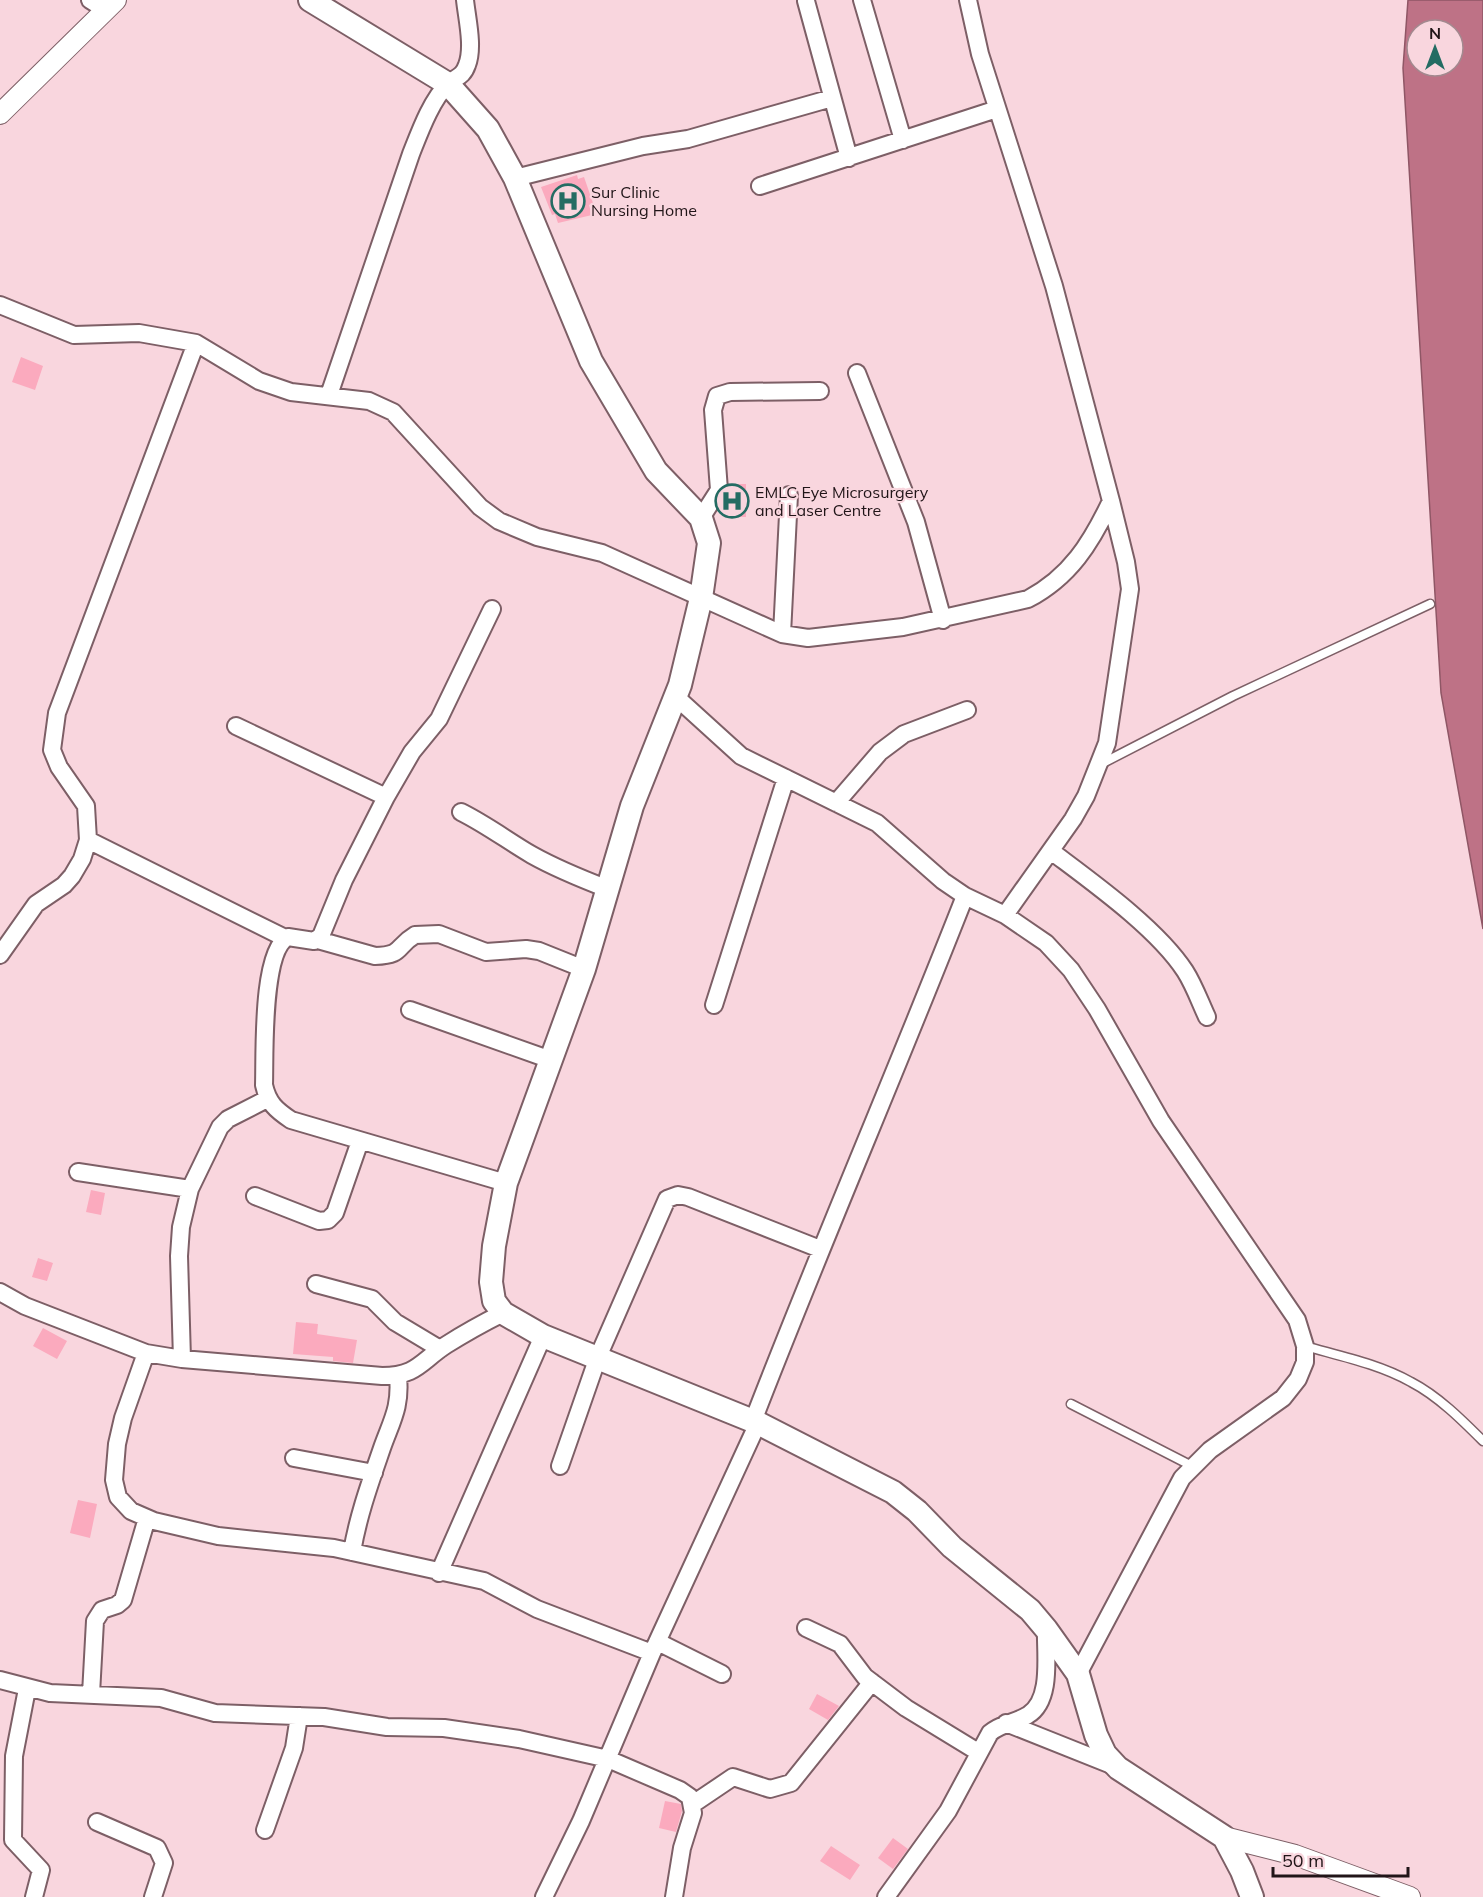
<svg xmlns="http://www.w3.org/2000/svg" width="1483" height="1897" viewBox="0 0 1483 1897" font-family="Mulish,sans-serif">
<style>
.water{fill:#be7286;stroke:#8f5665;stroke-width:1.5;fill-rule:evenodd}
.building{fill:#fbaabe}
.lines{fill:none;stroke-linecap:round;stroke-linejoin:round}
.service-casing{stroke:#7d5f66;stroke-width:11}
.minor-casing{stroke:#7d5f66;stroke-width:20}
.tertiary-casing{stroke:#7d5f66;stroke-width:22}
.secondary-casing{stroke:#7d5f66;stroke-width:26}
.service{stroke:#fff;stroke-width:8}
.minor{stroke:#fff;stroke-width:16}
.tertiary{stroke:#fff;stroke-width:20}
.secondary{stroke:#fff;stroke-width:22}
.labels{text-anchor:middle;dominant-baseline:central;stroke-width:4.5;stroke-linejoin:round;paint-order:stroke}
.poi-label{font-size:16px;fill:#211518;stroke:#f9d6de;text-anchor:start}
</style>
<rect width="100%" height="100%" fill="#f9d6de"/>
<path class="water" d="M1408 0H1483V929L1441 693 1403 68ZM1417 30H1453V66H1417Z"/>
<path class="building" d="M577 175 578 179 584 177 593 203 589 205 592 215 558 223 555 214 552 215 541 187Z
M21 357 43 366 35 390 12 382Z
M729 484H746V517H727Z
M91 1190 105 1193 101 1215 86 1212Z
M38 1258 53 1263 47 1281 32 1277Z
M296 1322 318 1324 317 1334 357 1340 353 1363 333 1361V1357L293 1354Z
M43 1328 67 1341 57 1359 33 1346Z
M78 1500 97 1504 90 1538 70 1533Z
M817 1694 839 1706 828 1720 809 1709Z
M665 1801 681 1804 682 1811 676 1832 659 1828Z
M893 1838 908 1849 893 1869 878 1858Z
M831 1846 860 1865 850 1880 820 1861Z"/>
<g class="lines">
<defs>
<path id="service" d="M1101 764 1233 696 1430 604
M1305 1346C1340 1356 1379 1364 1411 1382 1438 1396 1462 1420 1483 1441
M1071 1404 1192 1466"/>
<path id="minor" d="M90 0 106 10
M862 0 903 140
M806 1 849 158
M515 178 643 146 688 139 832 98
M760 186 997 109
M0 305 74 335 139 333 196 343 259 381 291 392 369 401 393 412 480 507 499 521 537 537 602 553 782 634 808 638 903 627 1028 599C1070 577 1091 543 1111 501L1054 286 980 54 968 0
M857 373 916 522 943 620
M329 395 411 154C419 134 431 100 448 84 456 77 463 77 467 65 474 47 467 19 465 0
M701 518 719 490 713 410 717 396 730 392 820 391
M492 609 439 719 412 752 386 797 344 880 321 936 314 941 288 937C261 951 265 1056 264 1085 268 1103 276 1110 291 1120L506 1183
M782 634 789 495
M676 697 741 756 877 823 943 881 965 896 1005 915 1046 943 1071 970 1097 1009 1161 1121 1297 1320 1305 1346V1362L1298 1379 1283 1398 1210 1450 1182 1478 1078 1674
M236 726 386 797
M836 803 880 752 904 734 967 710
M461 812C487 825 508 841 532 855 557 869 582 879 608 889
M88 840 285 938
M1051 851C1092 882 1157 928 1185 971 1194 985 1200 1002 1207 1017
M1005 915 1073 819 1086 796 1107 743 1130 589 1126 562 1111 501
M318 940 375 956C404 955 395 947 415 935L439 934 486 952 526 949 539 951 584 969
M0 955 36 904 64 885 72 876 82 859 88 840 86 806 59 767 52 750 57 713 196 343
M714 1005 786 778
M410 1010 551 1060
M78 1172 190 1189
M255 1196 319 1221 328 1220 335 1213 360 1141
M316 1284 372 1299 395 1322 440 1349
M0 1292 25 1306 146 1353 182 1359 382 1376C417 1376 420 1362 446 1345 465 1333 483 1323 503 1313
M146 1353 123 1418 117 1444 114 1480 118 1497 131 1511 154 1521 218 1536 334 1548 484 1581 537 1609 652 1653
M182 1359 179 1256 181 1227 190 1189 220 1127 228 1119 267 1099
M753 1421C821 1245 896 1072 965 896
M294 1458 374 1473
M560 1466 598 1357 667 1199 678 1195 688 1197 820 1249
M352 1552C358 1516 370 1483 382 1448 392 1420 401 1407 398 1376
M439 1573 543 1336
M806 1628 840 1644 865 1677 906 1708 978 1752
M658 1642 722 1674
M0 1680 50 1693 161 1698 215 1713 324 1717 387 1727 444 1728 519 1739 608 1759 680 1790 690 1797 693 1813 682 1848 674 1897
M27 1689 14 1756 13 1840 41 1870 34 1897
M91 1694 95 1621 102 1610 117 1605 123 1600 147 1518
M1006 1723 1114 1766
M693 1804 733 1777 770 1789 791 1783 872 1682
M97 1822 157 1848 164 1863 153 1897
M265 1830 294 1748 299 1716
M544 1897 581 1821 652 1653 758 1423
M886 1897 948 1811 990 1733C1001 1723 1016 1723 1028 1715 1053 1700 1045 1653 1046 1629"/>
<path id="tertiary" d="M0 114 116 0
M1224 1837 1295 1855 1410 1897"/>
<path id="secondary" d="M310 0 448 84 488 129 515 178 591 361 656 471 701 518 709 543 701 598 680 685 632 806 584 969 506 1183 494 1246 491 1282 494 1301 503 1313 543 1336 758 1423 893 1492 917 1511 952 1547 1030 1610 1046 1629 1078 1674 1096 1735 1105 1754 1118 1768 1224 1837 1242 1871 1252 1897"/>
</defs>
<use href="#service" class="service-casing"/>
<use href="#minor" class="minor-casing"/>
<use href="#tertiary" class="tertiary-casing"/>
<use href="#secondary" class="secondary-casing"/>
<use href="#service" class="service"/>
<use href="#minor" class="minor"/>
<use href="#tertiary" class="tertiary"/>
<use href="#secondary" class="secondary"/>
</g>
<defs>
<symbol id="hospital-ring" viewBox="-11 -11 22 22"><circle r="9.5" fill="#f9d6de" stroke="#246c63" stroke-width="1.5"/><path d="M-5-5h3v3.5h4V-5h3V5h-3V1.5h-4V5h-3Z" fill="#246c63"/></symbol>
</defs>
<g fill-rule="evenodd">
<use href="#hospital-ring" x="549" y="182" width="38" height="38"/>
<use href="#hospital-ring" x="713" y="482" width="38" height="38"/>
</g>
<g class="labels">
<g class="poi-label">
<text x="591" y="192">Sur Clinic<tspan x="591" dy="18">Nursing Home</tspan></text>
<text x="755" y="492">EMLC Eye Microsurgery<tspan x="755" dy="18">and Laser Centre</tspan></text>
</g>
</g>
<g transform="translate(1435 48)"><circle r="28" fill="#f9d6de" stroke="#a3898f" stroke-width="1.5"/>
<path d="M0-4.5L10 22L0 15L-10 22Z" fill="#246c63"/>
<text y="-9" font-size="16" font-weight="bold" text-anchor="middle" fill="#211518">N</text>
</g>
<path d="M1273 1867v9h135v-9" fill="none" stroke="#211518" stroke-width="3"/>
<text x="1282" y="1867" font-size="18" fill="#211518" stroke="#f9d6de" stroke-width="4.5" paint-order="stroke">50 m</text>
</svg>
